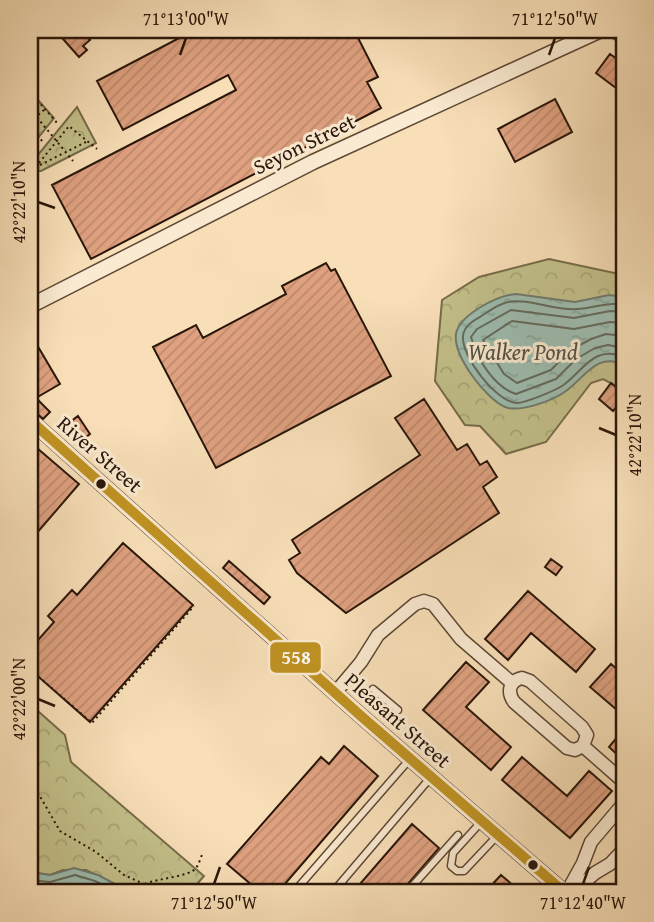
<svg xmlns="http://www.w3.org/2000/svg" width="654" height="922" viewBox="0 0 654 922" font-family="'Gentium Book Plus',serif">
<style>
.forest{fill:url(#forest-crowns);stroke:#766b4a;stroke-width:2}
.water{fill:url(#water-ripples);stroke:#6f7a6d;stroke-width:2}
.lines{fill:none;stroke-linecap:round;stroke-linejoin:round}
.shore{stroke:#636a5c;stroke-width:2}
.building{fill:url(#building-hatch);stroke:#291609;stroke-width:2}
.service-casing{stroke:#5d4835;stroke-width:9}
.minor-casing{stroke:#5d4835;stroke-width:15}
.tertiary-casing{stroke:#5d4835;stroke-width:17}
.path{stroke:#291609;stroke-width:2;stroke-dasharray:2 3.5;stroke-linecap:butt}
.service{stroke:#faead1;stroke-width:6}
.minor{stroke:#faead1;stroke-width:12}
.tertiary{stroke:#faead1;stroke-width:14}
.bus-1-casing{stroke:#faead1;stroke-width:16}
.bus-1{stroke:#bf9222;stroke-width:10}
.ticks{fill:none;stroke:#291609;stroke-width:2.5}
.bus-dot{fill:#291609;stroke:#faead1;stroke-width:2.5}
.labels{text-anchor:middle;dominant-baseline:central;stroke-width:6;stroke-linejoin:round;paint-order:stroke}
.street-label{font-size:21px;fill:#291609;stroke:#faead1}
.water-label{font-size:23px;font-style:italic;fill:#525043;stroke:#faead1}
.line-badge{stroke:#faead1;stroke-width:2.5}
.badge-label{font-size:19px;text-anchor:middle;font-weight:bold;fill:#fff}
.neatline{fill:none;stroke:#291609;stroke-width:2.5}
.ticks-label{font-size:18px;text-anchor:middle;fill:#291609}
</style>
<defs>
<pattern id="forest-crowns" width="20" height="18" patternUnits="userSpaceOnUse" patternTransform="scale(1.75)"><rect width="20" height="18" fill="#c3c08a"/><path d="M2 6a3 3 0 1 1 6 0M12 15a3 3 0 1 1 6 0" fill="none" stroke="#a8a476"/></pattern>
<pattern id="water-ripples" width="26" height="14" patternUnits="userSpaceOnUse" patternTransform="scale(1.75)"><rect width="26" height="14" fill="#9dbdb0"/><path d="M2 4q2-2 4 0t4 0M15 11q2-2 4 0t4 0" fill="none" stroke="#87a296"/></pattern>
<pattern id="building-hatch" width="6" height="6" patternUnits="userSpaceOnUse" patternTransform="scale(1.75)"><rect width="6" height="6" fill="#dfa180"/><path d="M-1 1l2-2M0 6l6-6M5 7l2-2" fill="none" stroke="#bf8a6d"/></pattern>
</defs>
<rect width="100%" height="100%" fill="#f8dfb8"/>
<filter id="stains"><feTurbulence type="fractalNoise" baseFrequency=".00286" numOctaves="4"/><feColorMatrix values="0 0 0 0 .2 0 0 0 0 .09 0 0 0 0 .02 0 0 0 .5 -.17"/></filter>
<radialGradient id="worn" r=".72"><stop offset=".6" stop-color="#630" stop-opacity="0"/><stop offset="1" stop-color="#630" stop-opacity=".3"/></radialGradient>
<path class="forest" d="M30 91 54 118 38 138 30 129Z
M77 107 96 143 41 171H35L32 166 33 161Z
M549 259 624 275V390L603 379 591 383 546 442 506 454 480 426 465 425 435 381 442 300 479 277Z
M30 704 65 735 71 762 204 876 190 892H130L86 870H63L50 875 30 872V772L38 761 30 746Z"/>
<path class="water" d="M516 294 575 302 609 295 624 297V366C599 350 584 378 566 391 554 400 520 413 505 407 486 399 453 356 456 334 459 315 498 295 516 294Z
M74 868 98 875 130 892H30V872L50 875Z"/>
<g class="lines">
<path class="shore" d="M624 304C605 302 595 308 577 309 555 311 529 298 508 302 498 304 489 311 480 317 473 321 464 326 463 336 461 356 496 402 517 403 525 403 554 391 562 386 583 372 593 344 624 357
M624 312 610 311 574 318 511 310 477 329 471 337C477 359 494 387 516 394L556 379 576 359 595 348 608 345 624 348
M624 323 610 322 574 329 512 321 483 340 504 374 517 383 551 370 569 351 591 339 606 334 624 336
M30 880 50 882 75 875 95 881 117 892
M30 888C60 894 67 877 98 892"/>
</g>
<path class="building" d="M55 30H81L90 40 83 46 87 50 79 57Z
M182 30H354L378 77 367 82 381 108 91 259 52 185 236 90 228 75 123 130 97 81 185 35Z
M610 54 624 64V94L596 73Z
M555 99 572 132 515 162 498 129Z
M326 263 331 271 335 269 391 376 216 468 153 347 196 325 203 338 286 294 282 286Z
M30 333 60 384 36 398 50 412 43 419 30 407Z
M611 383 624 394V398L613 411 599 399Z
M424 399 457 450 467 444 480 465 487 461 497 477 483 487 499 513 346 613 297 573 289 560 300 553 292 540 420 455 395 418Z
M78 416 90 434 81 441 78 438 75 441 66 425Z
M30 442 79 484 30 541Z
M123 543 193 605 90 722 33 672 37 667 30 660V639L34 634 39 639 54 622 48 616 72 590 77 595Z
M551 559 562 567 556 575 545 567Z
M229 561 270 597 264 604 223 568Z
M528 591 595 649 576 672 531 633 508 660 485 639Z
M466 662 489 682 466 707 511 747 491 770 423 710Z
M611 664 624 675V716L590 687Z
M624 729V761L609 747Z
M344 746 378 776 278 892H260L227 864 321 757 329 764Z
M522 757 567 796 589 771 612 791 570 838 502 780Z
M412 824 439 848 401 892H353Z
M501 875 521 892H494L489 888Z"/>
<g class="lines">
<defs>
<path id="service" d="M373 689 398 710
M482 821 453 853 451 866 457 871H464L497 836
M294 892 409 760
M333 892 431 777
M407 892 458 835"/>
<path id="minor" d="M522 678 530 681 582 727 587 735 583 746 575 750 567 748 514 702C507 692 509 681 522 678Z
M335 693 361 662 378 635 415 604 424 601 433 604 461 639 512 683
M583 746 624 782
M567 892 583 863 591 842 624 803
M573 892 595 873 610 864 624 849"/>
<path id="tertiary" d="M615 30 624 37
M30 306 313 162 601 30
M30 420 361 716 564 892"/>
</defs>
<use href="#service" class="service-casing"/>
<use href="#minor" class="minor-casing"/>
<use href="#tertiary" class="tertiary-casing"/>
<path class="path" d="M30 92 58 124
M30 109 73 161
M30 122 44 110
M30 127 43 142
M39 163 69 126 97 149
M40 165 86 142
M30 672 32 671 92 723 194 606
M30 772 38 793 60 831 96 852 124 875 144 884 150 892
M145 884C158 878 189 877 196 868 199 864 201 857 203 852"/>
<use href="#service" class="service"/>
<use href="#minor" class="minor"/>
<use href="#tertiary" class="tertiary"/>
<defs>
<path id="bus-1" d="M30 420 361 716 564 892"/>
</defs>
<use href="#bus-1" class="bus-1-casing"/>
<use href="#bus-1" class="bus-1"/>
</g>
<path class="ticks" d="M180 55 186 38M549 55 555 38M38 202 55 208M599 428 616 435M38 699 55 706M214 884 220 867M583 884 589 867"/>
<g class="bus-dot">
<circle cx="101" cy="484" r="6"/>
<circle cx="533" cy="865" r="6"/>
</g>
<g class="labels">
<g class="street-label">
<text transform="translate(304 144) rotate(-26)">Seyon Street</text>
<text transform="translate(100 454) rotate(41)">River Street</text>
<text transform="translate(398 720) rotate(41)">Pleasant Street</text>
</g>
<g class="water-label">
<text x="523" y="351">Walker Pond</text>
</g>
</g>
<rect class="line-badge" x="269" y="641" width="53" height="33" rx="7" fill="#bf9222"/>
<g class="badge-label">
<text x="296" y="664">558</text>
</g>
<rect width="654" height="922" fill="none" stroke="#f8dfb8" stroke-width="77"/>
<rect x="38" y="38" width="578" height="846" class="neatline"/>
<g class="ticks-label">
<text x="186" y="25">71°13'00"W</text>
<text x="555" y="25">71°12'50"W</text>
<text transform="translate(19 202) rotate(-90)" y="6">42°22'10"N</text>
<text transform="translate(635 435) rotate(-90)" y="6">42°22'10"N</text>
<text transform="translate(19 699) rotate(-90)" y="6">42°22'00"N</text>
<text x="214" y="909">71°12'50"W</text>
<text x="583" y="909">71°12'40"W</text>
</g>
<rect width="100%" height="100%" filter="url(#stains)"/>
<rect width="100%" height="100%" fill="url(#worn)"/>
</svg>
